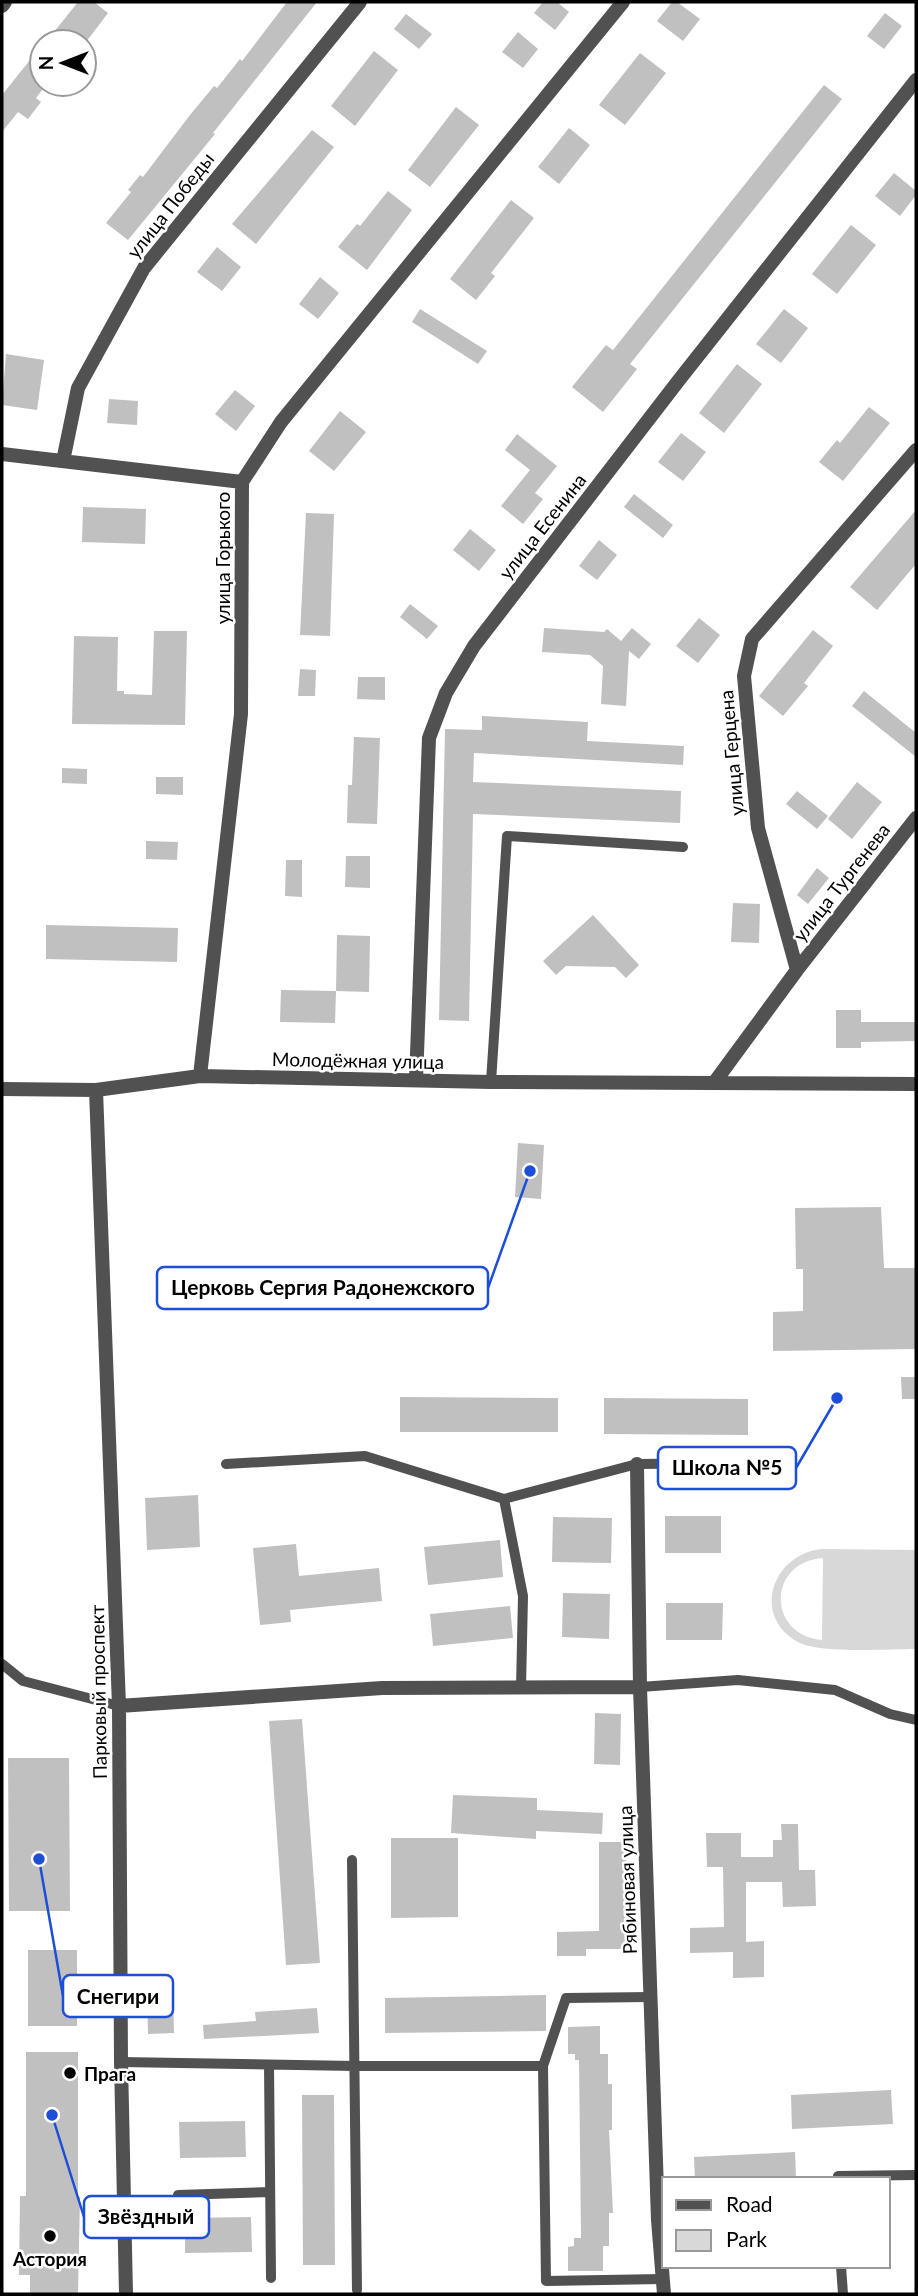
<svg xmlns="http://www.w3.org/2000/svg" width="918" height="2296" viewBox="0 0 918 2296" font-family="Lato,sans-serif">
<style>
.green{fill:#d8d8d8;fill-rule:evenodd}
.building{fill:#c0c0c0}
.lines{fill:none;stroke-linecap:round;stroke-linejoin:round}
.service{stroke:#515151;stroke-width:10}
.minor{stroke:#515151;stroke-width:14}
.poi-dot{fill:#000;stroke:#fff;stroke-width:2.5}
.labels{text-anchor:middle;dominant-baseline:central;stroke-width:5;stroke-linejoin:round;paint-order:stroke}
.street-label{font-size:19px;fill:#000;stroke:#fff}
.poi-label{font-size:19px;font-weight:bold;fill:#000;stroke:#fff;text-anchor:start}
.leader{fill:none;stroke:#1d4ed8;stroke-width:2.5}
.callout-dot{fill:#1d4ed8;stroke:#fff;stroke-width:2.5}
.callout{fill:#fff;stroke:#1d4ed8;stroke-width:2.5}
.callout-label{font-size:21px;text-anchor:middle;font-weight:bold;fill:#000}
</style>
<rect width="100%" height="100%" fill="#fff"/>
<path class="green" d="M821 1549 916 1550V1649C888 1649 820 1654 798 1642 751 1616 772 1555 821 1549ZM822 1558 823 1559 822 1640C767 1635 767 1563 822 1558Z"/>
<path class="building" d="M78 2H94L108 13 86 42H46Z
M287 2H317L213 133 215 134 128 240 106 223 131 192 128 190 140 175 143 177 190 115 214 86 217 88 240 59 242 61Z
M543 2H557L569 12 555 30 534 13Z
M672 2H677L700 19 683 41 657 21Z
M885 13 902 26 884 49 867 36Z
M406 14 432 34 419 49 394 29Z
M518 32 538 49 523 68 502 52Z
M42 45V90L36 98 41 102 28 119 18 112 2 132V95Z
M374 51 398 70 355 126 331 106Z
M640 53 666 73 625 125 599 105Z
M824 85 842 99 630 364 637 369 603 412 572 387 606 345 613 350Z
M456 107 479 125 430 187 408 170Z
M569 128 590 145 559 184 538 167Z
M312 130 334 147 256 244 232 224Z
M894 173 916 191V195L900 216 875 196Z
M388 191 412 210 367 270 338 247 357 224 360 226Z
M511 200 534 218 491 273 495 276 476 300 450 279Z
M851 225 876 245 837 294 812 274Z
M217 247 241 267 222 291 197 272Z
M320 277 339 293 318 319 299 304Z
M420 309 487 351 478 364 412 322Z
M784 309 808 328 781 363 756 344Z
M6 354 44 360 37 410 2 405Z
M737 364 762 384 724 433 699 413Z
M235 390 255 406 236 431 215 414Z
M109 399 138 401 137 425 107 423Z
M869 407 890 423 843 481 819 462 837 440 840 443Z
M340 411 366 432 334 471 309 451Z
M681 433 706 452 683 481 658 462Z
M517 434 557 466 535 493 543 499 523 524 501 506 530 470 505 450Z
M634 494 673 525 663 538 624 507Z
M83 507 146 509 145 544 82 542Z
M916 510V564L877 610 850 587Z
M306 513 334 514 330 636 300 635Z
M470 529 496 550 479 571 453 550Z
M599 540 617 555 597 580 579 566Z
M410 604 438 626 427 639 400 617Z
M699 618 720 635 698 663 676 646Z
M544 628 604 632 607 629 621 641 632 628 651 644 639 659 629 651 626 706 601 704 603 666 590 655 542 652Z
M813 630 833 646 804 683 808 686 783 716 759 696Z
M154 631H187L185 725 72 724 74 636 118 637 117 691H124V694L152 695Z
M300 669 316 670 315 696H298Z
M358 677H385V700L357 699Z
M864 691 916 733V757L852 706Z
M482 716 588 722 587 741 684 746 683 765 474 753 473 782 681 791 680 823 473 814 469 1021 439 1020 445 729 482 730Z
M354 737 380 738 377 824 347 823 348 785H352Z
M62 768 87 769V784L62 783Z
M156 777H183V795L156 794Z
M857 782 882 802 852 839 828 819Z
M797 791 828 816 817 829 786 804Z
M146 841 178 842 177 860 146 859Z
M346 856H370V888L345 887Z
M286 860H302V897L285 896Z
M817 868 829 878 808 904 797 895Z
M733 903 760 904 759 943 731 942Z
M593 915 639 965 626 978 615 967 566 966 556 975 543 961Z
M46 925 178 928 177 962 46 959Z
M337 935 370 936 369 992 336 991Z
M281 990 336 991 335 1023 280 1022Z
M836 1010H861V1022H916V1041L861 1042V1048H836Z
M518 1143 544 1145 541 1199 515 1197Z
M881 1207 884 1268H916V1349L773 1351V1312L803 1311V1269H796L795 1208Z
M901 1377H916V1399H902Z
M400 1397 558 1398V1432H400Z
M604 1398 748 1399V1435L604 1434Z
M198 1495 200 1547 147 1550 145 1498Z
M665 1516H721V1553H665Z
M553 1517 612 1518 611 1563 552 1562Z
M500 1540 503 1577 428 1585 424 1547Z
M296 1544 299 1576 379 1568 382 1601 290 1610 291 1622 260 1625 253 1548Z
M563 1593 610 1594 609 1639 562 1637Z
M666 1603H723L722 1640H666Z
M510 1606 513 1638 433 1646 430 1614Z
M595 1713 621 1714 620 1765 594 1764Z
M302 1719 320 1963 286 1965 269 1721Z
M8 1758H69L70 1911H9Z
M453 1795 537 1798V1810L603 1813 602 1834 536 1831V1839L451 1833Z
M781 1824H798L799 1870H815L816 1906 783 1907 782 1882H746V1942L764 1941V1977L733 1978V1952L690 1953V1928L724 1927 723 1867H707L706 1833H741V1857H773V1840H782Z
M391 1838H458V1917L391 1918Z
M599 1842H626V1949H586V1956H557V1932L599 1931Z
M28 1950H77V2026H28Z
M173 1994 174 2033 148 2034 147 1995Z
M546 1995V2031L385 2033V1998Z
M317 2008 319 2033 204 2039 203 2025 256 2021 255 2012Z
M600 2026V2054H608V2084H612V2130H609L613 2213H609V2246H603V2271H568V2247L574 2246V2238H581L579 2060H575V2054H568V2027Z
M26 2052H78V2197H80L78 2294H30V2275H19L20 2196H26Z
M891 2090 893 2124 792 2129 791 2095Z
M302 2095H334L335 2265H303Z
M245 2121 246 2157 180 2158 179 2122Z
M795 2152 796 2179H695L694 2157Z
M251 2217 252 2252 185 2253V2218Z"/>
<g class="lines">
<path class="service" d="M491 1082 507 836 683 847
M226 1464 365 1456 504 1499 637 1464 735 1463
M504 1499 523 1596 521 1688
M2 1664 23 1681 119 1706
M640 1687 738 1680 835 1690 890 1714 916 1720
M352 1860 357 2290
M121 2062 355 2066H543L546 2281 662 2279
M269 2065 271 2278
M543 2066 566 1998 651 1997
M838 2179V2176L916 2175
M178 2195 270 2192
M841 2266 843 2294"/>
<path class="minor" d="M2 6 5 2
M2 454 242 482
M63 461 78 388 144 268 360 2
M797 970 916 818
M200 1076 241 714 242 482 281 422 623 2
M416 1080 429 738 446 693 474 646 679 380 916 80
M714 1083 797 970 758 828 744 676 752 639 916 450
M2 1089 96 1090 200 1076 491 1082 916 1084
M96 1090 119 1706 121 2062 126 2294
M637 1464 640 1687 658 2220 664 2294
M119 1706 382 1688 640 1687"/>
</g>
<g class="poi-dot">
<circle cx="70" cy="2073" r="7"/>
<circle cx="50" cy="2236" r="7"/>
</g>
<g class="labels">
<g class="street-label">
<text transform="translate(170 205) rotate(-52)">улица Победы</text>
<text transform="translate(542 526) rotate(-52)">улица Есенина</text>
<text transform="translate(222 558) rotate(-90)">улица Горького</text>
<text transform="translate(731 753) rotate(-95)">улица Герцена</text>
<text transform="translate(841 882) rotate(-52)">улица Тургенева</text>
<text transform="translate(358 1060) rotate(1)">Молодёжная улица</text>
<text transform="translate(98 1692) rotate(-91)">Парковый проспект</text>
<text transform="translate(627 1880) rotate(-92)">Рябиновая улица</text>
</g>
<g class="poi-label">
<text x="84" y="2073">Прага</text>
<text x="50" y="2258" text-anchor="middle">Астория</text>
</g>
</g>
<path class="leader" d="M530 1171L488 1288M837 1398L796 1468M39 1859L63 1996M52 2115L84 2217"/>
<g class="callout-dot">
<circle cx="530" cy="1171" r="7"/>
<circle cx="837" cy="1398" r="7"/>
<circle cx="39" cy="1859" r="7"/>
<circle cx="52" cy="2115" r="7"/>
</g>
<g class="callout">
<rect x="157" y="1267" width="331" height="42" rx="7"/>
<rect x="658" y="1447" width="138" height="42" rx="7"/>
<rect x="63" y="1975" width="110" height="42" rx="7"/>
<rect x="84" y="2196" width="125" height="42" rx="7"/>
</g>
<g class="callout-label">
<text x="323" y="1295">Церковь Сергия Радонежского</text>
<text x="727" y="1475">Школа №5</text>
<text x="118" y="2004">Снегири</text>
<text x="146" y="2224">Звёздный</text>
</g>
<rect width="918" height="2296" fill="none" stroke="#000000" stroke-width="7"/>
<rect x="662" y="2177" width="228" height="91" fill="#ffffff" stroke="#999999" stroke-width="2"/>
<rect x="676" y="2200" width="35" height="10" fill="#515151" stroke="#999999" stroke-width="2"/>
<text x="726" y="2212" font-size="21" fill="#000000">Road</text>
<rect x="676" y="2230" width="35" height="21" fill="#d8d8d8" stroke="#999999" stroke-width="2"/>
<text x="726" y="2247" font-size="21" fill="#000000">Park</text>
<g transform="translate(63 63) rotate(270)"><circle r="33" fill="#ffffff" stroke="#999999" stroke-width="2"/>
<path d="M0-5L12 26L0 18L-12 26Z" fill="#000000"/>
<text y="-10" font-size="19" font-weight="bold" text-anchor="middle" fill="#000000">N</text>
</g>
</svg>
